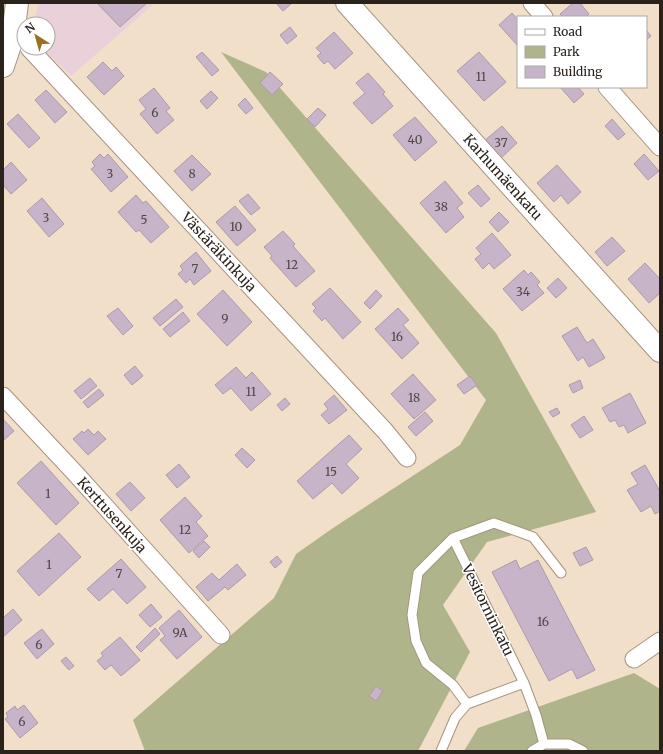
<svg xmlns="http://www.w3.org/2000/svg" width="663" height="754" viewBox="0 0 663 754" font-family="Merriweather,serif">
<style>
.commercial{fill:#ead1d9}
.green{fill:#b0b48a}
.building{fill:#c8b4c8;stroke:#ac99ac}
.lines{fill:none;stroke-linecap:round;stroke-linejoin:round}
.service-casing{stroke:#a59480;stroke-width:11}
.minor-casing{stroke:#a59480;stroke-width:19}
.tertiary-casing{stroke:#a59480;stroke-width:24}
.secondary-casing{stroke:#a59480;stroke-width:24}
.service{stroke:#fff;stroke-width:9}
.minor{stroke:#fff;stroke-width:17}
.tertiary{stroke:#fff;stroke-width:22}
.secondary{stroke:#fff;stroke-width:22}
.labels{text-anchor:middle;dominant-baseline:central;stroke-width:3;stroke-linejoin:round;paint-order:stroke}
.number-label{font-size:12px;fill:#524747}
.street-label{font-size:14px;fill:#2a231c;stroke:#fff}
</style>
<rect width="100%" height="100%" fill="#f2dfca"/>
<path class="commercial" d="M38 3H155L71 76 42 48H48V24H34Z"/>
<path class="green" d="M221 52 266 72 496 333 596 512 487 542 443 605 470 652 418 751H145L133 720 274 598 296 554 333 528 460 445 486 400Z
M634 673 660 689V751H464L478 728Z"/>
<path class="building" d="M97 3H147L120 27Z
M276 3H292L283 11Z
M573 3H580L589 14 586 17H563L560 14Z
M512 13 518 20V46L499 25Z
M290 27 297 36 287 44 280 35Z
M646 30 651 36 646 40Z
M334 32 353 53 335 69 328 61 324 64 317 56 321 53 316 48Z
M202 52 219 70 212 76 196 57Z
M479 52 506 82 484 101 457 71Z
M103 62 112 71 116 67 124 76 104 95 87 77Z
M270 72 283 84 272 95 260 83Z
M368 73 385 92 383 94 393 106 372 124 353 103 365 93 356 83Z
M560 87H578L584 94 574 103Z
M154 88 170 108 166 111 174 120 157 134 140 114 146 109 139 100Z
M46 90 67 112 55 123 35 100Z
M211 91 218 98 207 109 200 101Z
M245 98 253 108 246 114 238 105Z
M318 108 326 115 315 127 307 119Z
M18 114 40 138 29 148 7 124Z
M415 117 437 142 415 161 393 135Z
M612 119 625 134 618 140 605 126Z
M502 126 517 143 500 159 484 141Z
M100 154 104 158 108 154 128 177 111 192 91 169 95 166 92 162Z
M644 154 659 171 648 180 634 164Z
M192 155 211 174 192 191 174 171Z
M11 162 27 180 11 194 3 185V170Z
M557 165 581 192 568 204 561 195 554 202 537 183Z
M445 181 463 203 457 208 464 217 446 233 420 203Z
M478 185 490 199 481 207 468 193Z
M248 194 260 208 251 215 239 201Z
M136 195 143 203 146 201 169 227 151 243 139 230 136 232 118 212Z
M42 198 64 224 49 237 27 211Z
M235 206 256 230 237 246 216 222Z
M499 212 509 222 498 232 489 222Z
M283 231 295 244 293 246 315 271 296 287 270 258 272 256 264 247Z
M492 233 511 255 494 269 489 263 483 269 475 259 481 254 476 248Z
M612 237 625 251 607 266 595 252Z
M196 252 211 271 194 285 190 279 186 283 178 274 183 270 180 266Z
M645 263 660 279V293L649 303 628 279Z
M524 270 528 275 531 272 540 282 537 285 544 293 522 311 503 289Z
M558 278 567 288 556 298 547 288Z
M330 288 361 322 343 339 325 318 322 321 313 311 316 308 312 304Z
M223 290 252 322 227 346 197 314Z
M376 290 382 296 370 309 364 303Z
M176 299 183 307 160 326 153 318Z
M118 308 133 326 123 335 107 316Z
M398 308 409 320 403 325 419 343 402 359 375 329Z
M183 312 190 321 170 337 163 329Z
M577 327 587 343 593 339 605 358 589 367 583 357 578 361 562 336Z
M135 366 143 376 132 385 124 375Z
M236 367 246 378 252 372 271 394 251 411 231 388 223 394 215 385Z
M413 374 436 400 414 419 391 394Z
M470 376 477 385 464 394 457 385Z
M90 378 97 386 81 399 74 391Z
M580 380 583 388 573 393 569 385Z
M99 389 104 395 88 408 83 402Z
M630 393 646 423 628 433 624 425 619 427 615 420 610 422 602 408Z
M334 395 347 410 329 424 321 415 328 409 324 404Z
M285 398 290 404 282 411 277 405Z
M557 408 560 413 553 417 549 412Z
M425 412 433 421 416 436 408 427Z
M584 416 593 430 580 438 571 425Z
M3 419 14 431 3 441Z
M88 429 94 435 98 431 106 439 88 455 73 439 82 431 84 433Z
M349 435 362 449 346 464 359 478 342 494 332 483 313 499 297 481Z
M242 448 255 460 247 468 235 455Z
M41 461 79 503 56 525 17 483Z
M179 464 190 477 177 488 166 475Z
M645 465 660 491V511L655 514 651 506 641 512 627 490 638 484 631 473Z
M130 482 145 498 131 511 116 494Z
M185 497 202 516 196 522 208 536 189 553 160 520Z
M59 533 81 557 39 596 17 571Z
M204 541 210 547 199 558 193 551Z
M586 547 593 560 580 566 573 553Z
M277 556 282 562 275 568 270 562Z
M121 559 146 587 127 604 113 589 99 601 87 589Z
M516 560 520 569 538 560 595 670 577 679 572 669 549 681 492 572Z
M237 564 246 575 228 590 225 587 208 601 196 587 212 573 219 580Z
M151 604 162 617 150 627 139 615Z
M13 609 22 620 3 637V618Z
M179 610 202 637 177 659 160 640 165 636 159 628Z
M155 628 160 634 141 652 136 647Z
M42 629 54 644 37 659 24 643Z
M120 637 140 660 121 676 111 665 105 670 97 661 103 656 101 653Z
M66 657 74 666 69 670 61 661Z
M376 686 383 691 376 701 369 696Z
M24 705 38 723 20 738 5 719 8 717 6 713 15 706 17 710Z
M555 746 569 749 573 751H535L541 748Z"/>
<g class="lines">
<defs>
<path id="service" d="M453 538 524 683 536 715 544 744
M467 704 524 683
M441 751 455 718 467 704 453 685 426 663 416 641 412 615 418 573 453 538 494 523 533 537 561 573
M532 751 544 744H569L583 751"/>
<path id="minor" d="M532 3 544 17
M29 48 385 431 407 458
M607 87 660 147
M3 396 75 473 221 635
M634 659 660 641"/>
<path id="tertiary" d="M347 3 660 351"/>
<path id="secondary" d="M3 66 13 36 17 3"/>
</defs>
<use href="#service" class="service-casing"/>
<use href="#minor" class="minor-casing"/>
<use href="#tertiary" class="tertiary-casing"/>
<use href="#secondary" class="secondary-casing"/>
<use href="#service" class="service"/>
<use href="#minor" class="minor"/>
<use href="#tertiary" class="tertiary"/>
<use href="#secondary" class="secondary"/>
</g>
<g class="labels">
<g class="number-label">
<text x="481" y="76">11</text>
<text x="155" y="112">6</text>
<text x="415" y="139">40</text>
<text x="501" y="142">37</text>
<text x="110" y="173">3</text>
<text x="192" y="173">8</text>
<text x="441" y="206">38</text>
<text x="46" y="217">3</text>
<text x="144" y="219">5</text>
<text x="236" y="226">10</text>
<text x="292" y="264">12</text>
<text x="195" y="268">7</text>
<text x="523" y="291">34</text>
<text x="225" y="318">9</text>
<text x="397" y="336">16</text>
<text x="251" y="391">11</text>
<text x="414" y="397">18</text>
<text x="331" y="471">15</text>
<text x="48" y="493">1</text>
<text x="185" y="529">12</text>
<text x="49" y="564">1</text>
<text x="119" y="573">7</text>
<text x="543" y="621">16</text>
<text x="180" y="632">9A</text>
<text x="39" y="644">6</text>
<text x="22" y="721">6</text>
</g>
<g class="street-label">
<text transform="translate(503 177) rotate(48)">Karhumäenkatu</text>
<text transform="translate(219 252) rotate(47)">Västäräkinkuja</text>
<text transform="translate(112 515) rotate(48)">Kerttusenkuja</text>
<text transform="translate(488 610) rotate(64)">Vesitorninkatu</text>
</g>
</g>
<rect width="663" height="754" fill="none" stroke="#2a231c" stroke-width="8"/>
<rect x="517" y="16" width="130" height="72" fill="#ffffff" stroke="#aaa7a4"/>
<rect x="525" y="29" width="20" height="6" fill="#ffffff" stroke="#aaa7a4"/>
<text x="553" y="36" font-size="12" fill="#2a231c">Road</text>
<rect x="525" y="46" width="20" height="12" fill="#b0b48a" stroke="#aaa7a4"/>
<text x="553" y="56" font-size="12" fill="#2a231c">Park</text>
<rect x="525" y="66" width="20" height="12" fill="#c8b4c8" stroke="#aaa7a4"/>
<text x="553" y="76" font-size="12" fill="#2a231c">Building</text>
<g transform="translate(36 36) rotate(323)"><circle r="19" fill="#ffffff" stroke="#aaa7a4"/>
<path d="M0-3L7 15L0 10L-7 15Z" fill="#9c6f1f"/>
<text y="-6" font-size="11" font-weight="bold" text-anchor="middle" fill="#2a231c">N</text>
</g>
</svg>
